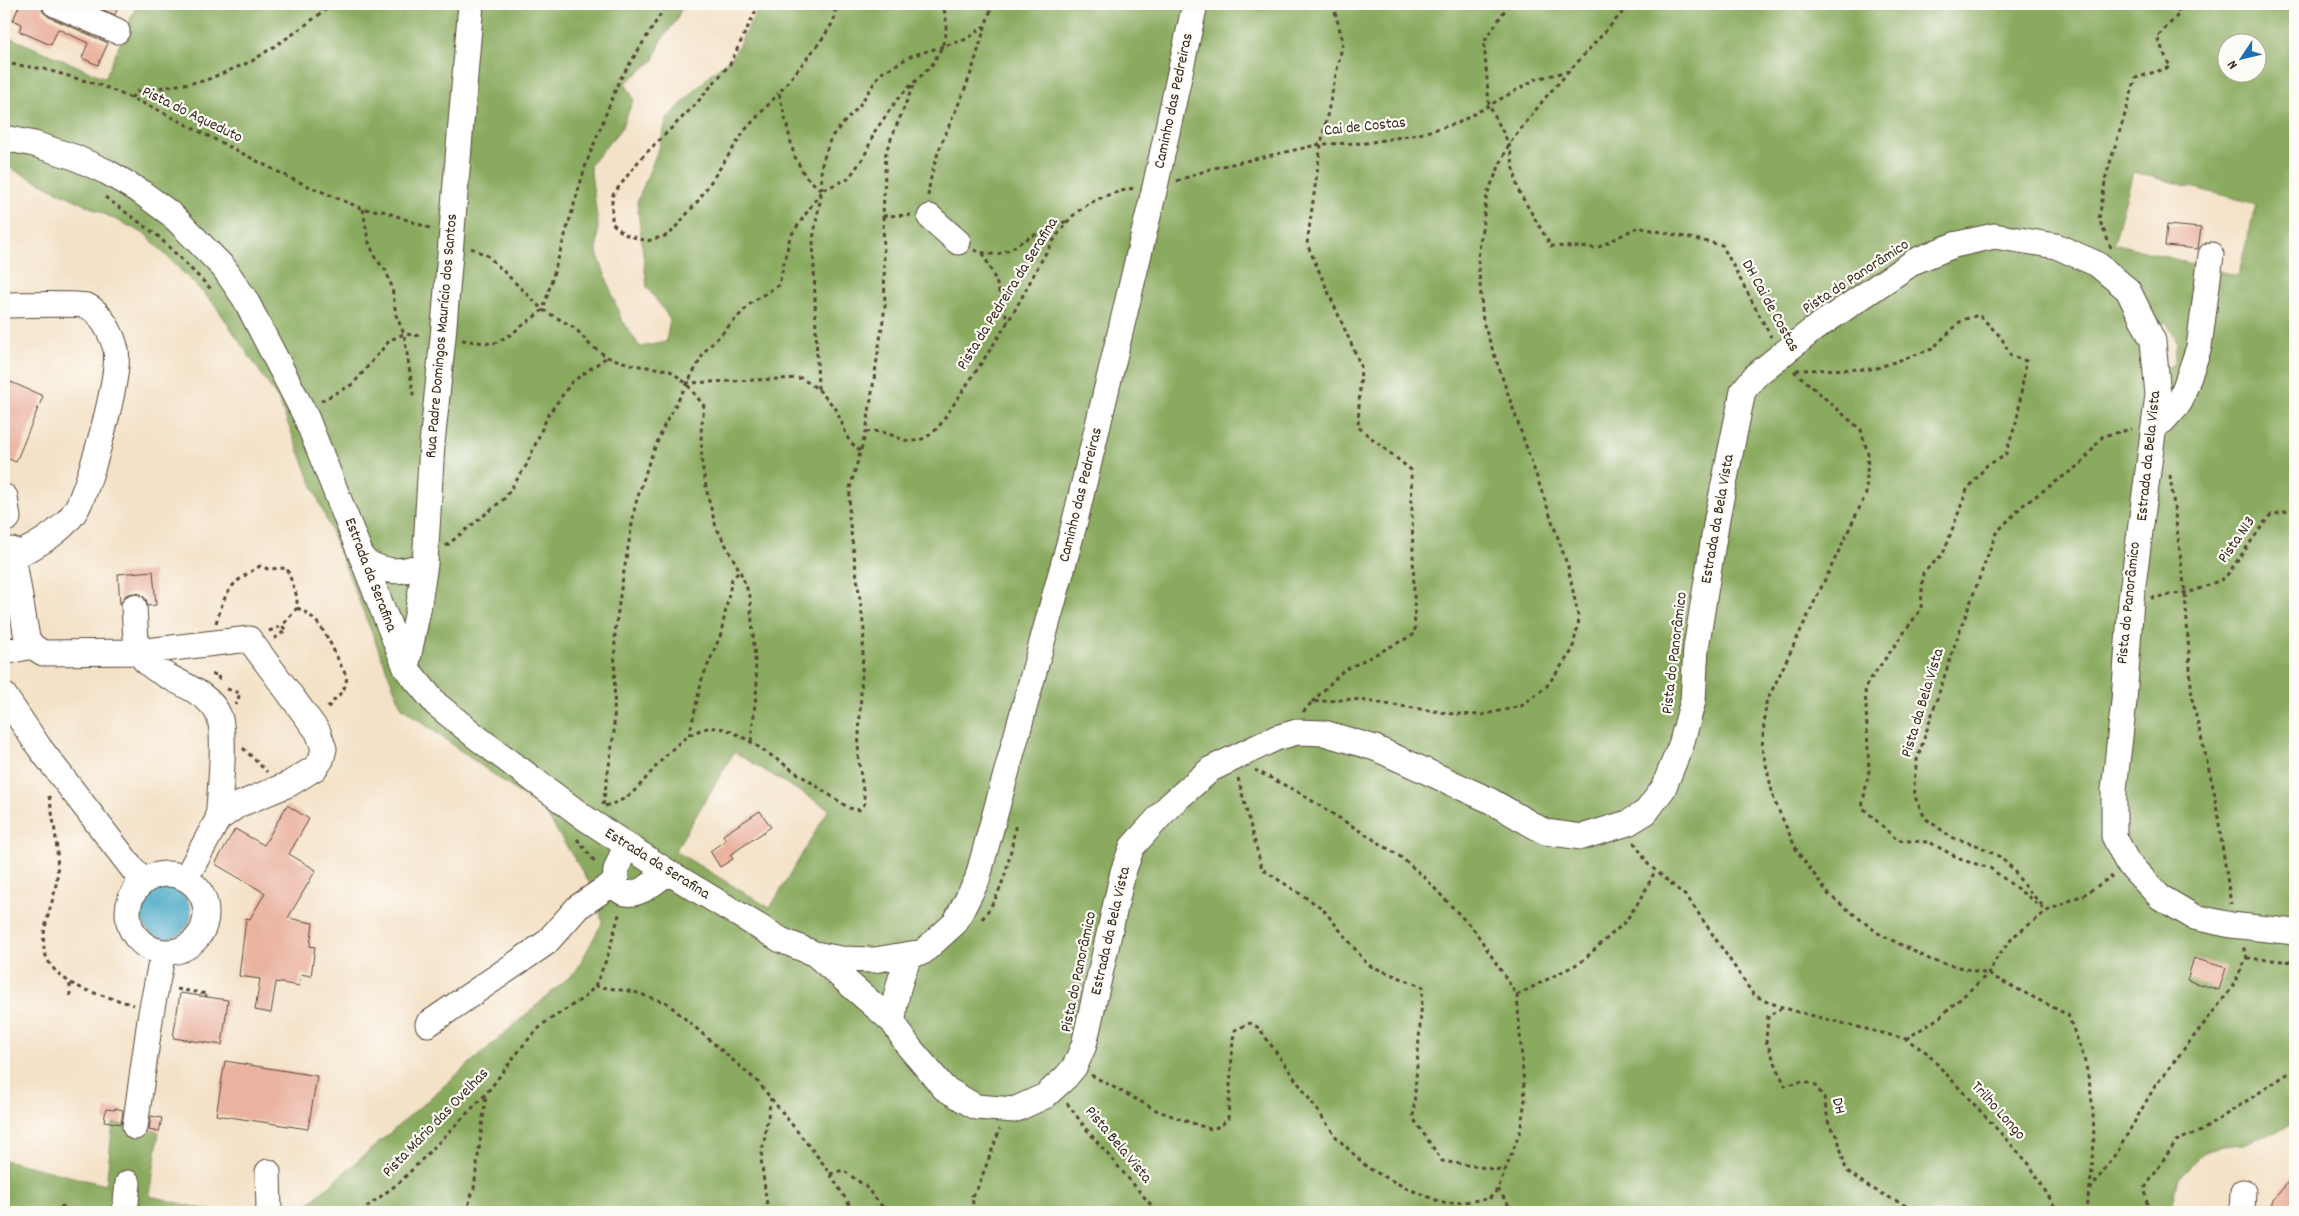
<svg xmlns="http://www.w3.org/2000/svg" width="2299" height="1216" viewBox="0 0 2299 1216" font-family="Dekko,sans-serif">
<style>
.forest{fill:#8aaa5e;stroke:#626a3e;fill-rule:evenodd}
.water{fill:#47a8c6;stroke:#416972}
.building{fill:#eab3a0}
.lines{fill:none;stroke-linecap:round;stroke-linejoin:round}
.minor-casing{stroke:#574638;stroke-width:27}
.path{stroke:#574638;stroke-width:3;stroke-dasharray:4 4;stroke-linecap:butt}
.minor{stroke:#fff;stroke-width:25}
.labels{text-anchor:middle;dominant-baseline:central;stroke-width:4.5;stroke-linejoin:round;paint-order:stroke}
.street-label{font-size:16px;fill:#3b2a1e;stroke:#fdfcf7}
</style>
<rect width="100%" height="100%" fill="#fdfcf7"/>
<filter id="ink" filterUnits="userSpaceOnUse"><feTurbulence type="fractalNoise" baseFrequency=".02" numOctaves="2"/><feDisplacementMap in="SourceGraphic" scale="10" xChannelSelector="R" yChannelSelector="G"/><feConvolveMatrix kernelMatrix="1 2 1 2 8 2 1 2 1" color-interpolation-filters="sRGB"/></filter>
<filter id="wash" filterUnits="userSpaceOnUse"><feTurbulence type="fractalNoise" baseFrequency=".0096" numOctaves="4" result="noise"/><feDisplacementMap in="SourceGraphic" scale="20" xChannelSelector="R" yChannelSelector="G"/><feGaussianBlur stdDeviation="1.12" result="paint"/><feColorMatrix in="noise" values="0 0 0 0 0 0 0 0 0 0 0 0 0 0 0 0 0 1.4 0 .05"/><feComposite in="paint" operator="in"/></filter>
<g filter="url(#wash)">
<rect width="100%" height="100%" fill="#f4e2c8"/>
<path class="forest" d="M137 4H683L676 21 661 41 654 60 625 83 634 99 621 129 590 165 598 224 597 252 621 319 640 347 666 342 670 319 647 287 637 202 660 145 667 119 712 73 733 56 760 4H2295V1123L2243 1144 2222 1146 2204 1153 2179 1178 2171 1212H299L576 971 602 923 597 895 545 812 402 708 278 399 215 305 145 234 4 165V35L105 78ZM2226 42H2256V72H2226ZM2133 172 2256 204 2238 276 2114 243ZM2156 321 2167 323 2177 342 2174 364 2164 369ZM734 752 829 809 770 908 675 851Z
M113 1123 159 1132 150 1196 216 1212H4V1160L106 1185Z"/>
<path class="water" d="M141 913a25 25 0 1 1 50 0a25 25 0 1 1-50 0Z"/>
<g id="blocks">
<path class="building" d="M20 4H41L43 12 49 17 108 43 98 65 82 58 88 43 58 29 51 45 19 31 22 24 13 20Z
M90 4H119L115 15Z
M2167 225 2201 228 2198 249 2165 246Z
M11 382 43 396 16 462 4 457V399Z
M153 571 156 605 148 606 146 599 141 594 133 593 126 595 120 604 118 574Z
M287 805 309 819 289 854 316 870 288 918 313 923 310 946 315 947 311 976 301 974 299 986 276 982 271 1013 255 1010 260 979 239 976 246 918 250 919 265 893 215 864 235 829 264 845Z
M760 811 771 827 730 855 733 859 720 867 710 851 726 840 723 835Z
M2194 958 2226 968 2219 990 2187 980Z
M180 993 228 1000 222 1045 173 1038Z
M225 1061 317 1076 308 1129 216 1115Z
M115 1108 123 1110 121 1124 104 1121 106 1109 115 1110Z
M151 1116 162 1118 159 1132 149 1130Z
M2295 1174V1212H2269L2273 1200Z"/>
</g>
</g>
<g filter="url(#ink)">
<use href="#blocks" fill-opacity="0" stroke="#574638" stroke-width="1"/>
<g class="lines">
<defs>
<path id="minor" d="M55 4 117 31
M4 138 34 144 74 157 107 172 141 192 172 215 224 268 245 299 306 417 406 668 436 704 479 739 585 818 668 872 781 940 815 954 841 959 874 960 923 952 955 923 977 880 1073 529 1155 187 1195 4
M930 217 958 242
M4 305C17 305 79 303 87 306 101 312 113 336 116 350 121 375 90 484 77 508 65 530 29 553 4 558
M2163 421 2180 402 2199 347 2211 255
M5 497 8 518
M12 550 27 638 32 646 43 653 138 652 249 639 318 732 324 749 321 760 315 768 289 784 238 805 218 819 186 878
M364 561C386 573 402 574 425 564
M134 607C135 617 135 645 139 653 156 680 207 685 219 716 226 734 220 796 218 819
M4 652 32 646
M406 668 418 610 425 564 432 444 443 337 471 4
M4 695 39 747 142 881
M626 845 616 870 615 886C631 905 653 883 668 872
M128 913a39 39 0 1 1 78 0a39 39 0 1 1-78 0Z
M815 954 893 1022 909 1047 944 1088 976 1107 1014 1110 1045 1096 1066 1077 1075 1066 1084 1045 1123 872 1132 847 1170 805 1211 769 1276 738 1297 732 1324 733 1375 748 1489 800 1545 832 1582 837 1628 823 1646 812 1663 789 1681 745 1693 701 1696 648 1717 518 1743 391 1756 375 1814 329 1915 261 1954 245 1994 236 2056 246 2097 264 2128 290 2153 341 2158 395 2131 600 2124 701 2114 790V836L2127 862 2160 897 2194 917 2231 925 2295 932
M893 1022C894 997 900 977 910 955
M428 1024 546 943 578 907 606 888 615 886
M135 1127 151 1013 163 952
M268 1172 269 1212
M125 1212 128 1183
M2242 1212 2243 1192"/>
</defs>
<use href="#minor" class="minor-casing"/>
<path class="path" d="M759 4 730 64 695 105 641 158 612 196V223L624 234 647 241 669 235 698 201 746 129 779 93
M1509 4 1484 42 1489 105 1509 144 1518 190 1551 246 1597 248 1638 227 1722 245 1771 337
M4 63 44 69 103 86 154 108 292 179 363 209 383 211 432 229
M131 98 138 91 204 81 252 61 296 32 332 5 404 9 406 4
M1177 181 1210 169 1321 144 1366 143 1419 134 1458 123 1536 79 1569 71
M821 190 805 176 794 155 779 93 820 42 834 21 836 4
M928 196C932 157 949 128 964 91 976 63 982 32 993 4
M105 197 158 236 213 291
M363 209 368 240 376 259 386 271 392 287 396 315 404 334 414 399
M883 216 911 215
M471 248 488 256 543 310 575 328 589 344 607 357 633 365 669 370 686 383 704 406 701 432 702 465 708 497 716 527 740 571 750 596 757 685 751 742
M2111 248 2099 219 2106 176 2136 78 2170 67 2157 37 2179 14 2177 4
M974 250C1000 259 1004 252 1025 240 1038 233 1053 227 1067 221
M983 253 996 281 1008 322
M462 340 493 344 510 335 543 310 586 164 619 81 667 4
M1796 370 1874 369 1932 349 1962 320 1979 315 2001 337 2011 356 2026 361 2017 420 2005 456 1987 465 1967 490 1943 554 1923 573 1921 609 1865 687 1869 771 1862 807 1897 840 1929 842 1962 860 1990 868 2047 911
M1794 371 1861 430 1868 454 1866 494 1766 703 1762 747 1774 800 1797 851 1829 895 1878 933 1933 961 1988 974 2068 1015C2074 1032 2082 1049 2086 1066 2097 1115 2096 1164 2085 1212
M686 383 801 378 818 389 836 409 849 441 860 451
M818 389 813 239 822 190 821 167 831 137 859 106 880 74 911 56 967 39 984 26
M321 401 353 384 390 340 404 334 423 336
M866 432C898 426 905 458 938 428 961 393 985 359 1007 323 1028 290 1042 252 1068 221 1084 202 1110 193 1134 188
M2170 475 2185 592 2192 699 2214 791 2231 904
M446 546 504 499 526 466 548 415 572 382 607 357
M2151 598 2194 591 2225 578 2267 519 2271 515 2295 509
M297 608C325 619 332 651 346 675 349 691 334 697 327 709
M216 623C226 590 229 584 260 566L268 569 287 568 297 597V608L282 626 286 630 274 639
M269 631 282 626
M212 675 218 674 219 681
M227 689 240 693 236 705
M1312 702 1343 671 1415 634 1411 470 1358 427 1361 366 1307 244 1321 144 1343 42 1333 4
M1303 712 1312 702 1353 699 1454 714 1482 715 1521 706 1547 686 1572 651 1579 620 1568 567 1483 322 1478 258 1487 194 1509 144 1545 98 1630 4
M689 736 702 679 721 634 732 579 739 572
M243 748 267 772
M1238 778 1262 869 1322 908 1368 965 1423 987 1413 1118 1442 1161 1505 1171
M49 796C54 823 59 850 57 877 53 918 23 951 68 981 83 992 115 998 133 1005
M603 805 614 733 615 632 621 589 635 506 649 462 664 426 705 351 752 302 779 285 790 237 822 190 848 179 864 157 875 131 899 97 932 65 942 47 946 33V19L943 4
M605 806C615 803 624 800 632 793 655 772 683 723 719 728 731 730 741 736 751 742L849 808 859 810 865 803 858 756 864 630 849 517 850 488 866 432 885 307 883 216 886 151 915 81
M577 839 596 863
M1634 842 1648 864 1688 898 1753 994 1765 1001 1794 1011 1906 1039 1926 1052 2029 1164 2058 1212
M2042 905 2025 887 2013 869 2000 857 1979 846 1951 837 1925 818 1915 797 1914 781 1917 760 1956 641 1996 533 2022 506 2082 463 2103 436 2132 429
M982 919C1005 890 1010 857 1016 822
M2247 958 2295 962
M595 986 634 992 667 1003 758 1082 825 1166 854 1212
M177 989 207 994 206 997
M1517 995 1581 962 1625 922 1642 897 1655 871
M70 996V983
M1782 1008 1768 1016 1766 1041 1785 1086 1803 1081 1815 1085 1824 1097 1829 1126 1837 1135 1846 1170 1869 1187 1918 1212
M1906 1039 1940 1017 1988 974 1998 956 2014 936 2047 911 2087 893 2112 876
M1091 1075 1158 1111 1198 1125 1211 1129 1221 1126 1228 1118 1233 1039 1235 1030 1250 1023 1259 1028 1337 1138 1368 1168 1406 1188 1446 1204 1489 1199 1498 1189 1520 1132 1525 1100 1517 995 1475 931 1423 876 1398 855 1298 792 1255 770
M1067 1103 1087 1130 1157 1212
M830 1174 843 1170 865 1186 887 1212
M1498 1189 1513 1212
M2090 1190 2119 1149 2155 1086 2231 989 2247 958 2243 946
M54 1212 63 1206 67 1212
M360 1212 400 1182 486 1094 525 1043 543 1024 585 997 595 986 607 958 620 911
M466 1212 474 1188 486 1095
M768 1212 761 1159 771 1098
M974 1212 972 1196 978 1187 1000 1129
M2148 1212 2145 1188 2176 1141 2201 1131 2295 1069"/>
<use href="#minor" class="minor"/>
</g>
</g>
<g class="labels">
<g class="street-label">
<text transform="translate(1174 101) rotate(-78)">Caminho das Pedreiras</text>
<text transform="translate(192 115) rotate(26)">Pista do Aqueduto</text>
<text transform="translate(1365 127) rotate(-6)">Cai de Costas</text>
<text transform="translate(1856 277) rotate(-33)">Pista do Panorâmico</text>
<text transform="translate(1008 294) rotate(-58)">Pista da Pedreira da Serafina</text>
<text transform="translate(1770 306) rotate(61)">DH Cai de Costas</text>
<text transform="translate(442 336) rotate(-85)">Rua Padre Domingos Maurício dos Santos</text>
<text transform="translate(2149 456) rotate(-84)">Estrada da Bela Vista</text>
<text transform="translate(1081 495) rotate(-76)">Caminho das Pedreiras</text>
<text transform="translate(1718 519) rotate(-80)">Estrada da Bela Vista</text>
<text transform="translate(2237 540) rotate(-55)">Pista N13</text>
<text transform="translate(370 575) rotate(69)">Estrada da Serafina</text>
<text transform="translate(2129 603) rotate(-84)">Pista do Panorâmico</text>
<text transform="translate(1675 653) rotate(-83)">Pista do Panorâmico</text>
<text transform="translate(1923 703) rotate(-73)">Pista da Bela Vista</text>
<text transform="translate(657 864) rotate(32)">Estrada da Serafina</text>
<text transform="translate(1111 931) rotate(-77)">Estrada da Bela Vista</text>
<text transform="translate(1079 972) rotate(-78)">Pista do Panorâmico</text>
<text transform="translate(1838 1106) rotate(77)">DH</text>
<text transform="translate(1998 1111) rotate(48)">Trilho Longo</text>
<text transform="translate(436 1123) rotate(-46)">Pista Mário das Ovelhas</text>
<text transform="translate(1118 1145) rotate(50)">Pista Bela Vista</text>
</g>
</g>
<rect width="2299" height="1216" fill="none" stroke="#fdfcf7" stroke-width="20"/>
<g transform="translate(2242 58) rotate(235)"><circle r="24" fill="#fdfcf7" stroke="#afa8a0"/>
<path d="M0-4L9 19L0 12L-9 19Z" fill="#1f6fb2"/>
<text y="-8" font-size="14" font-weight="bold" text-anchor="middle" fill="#3b2a1e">N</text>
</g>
</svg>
